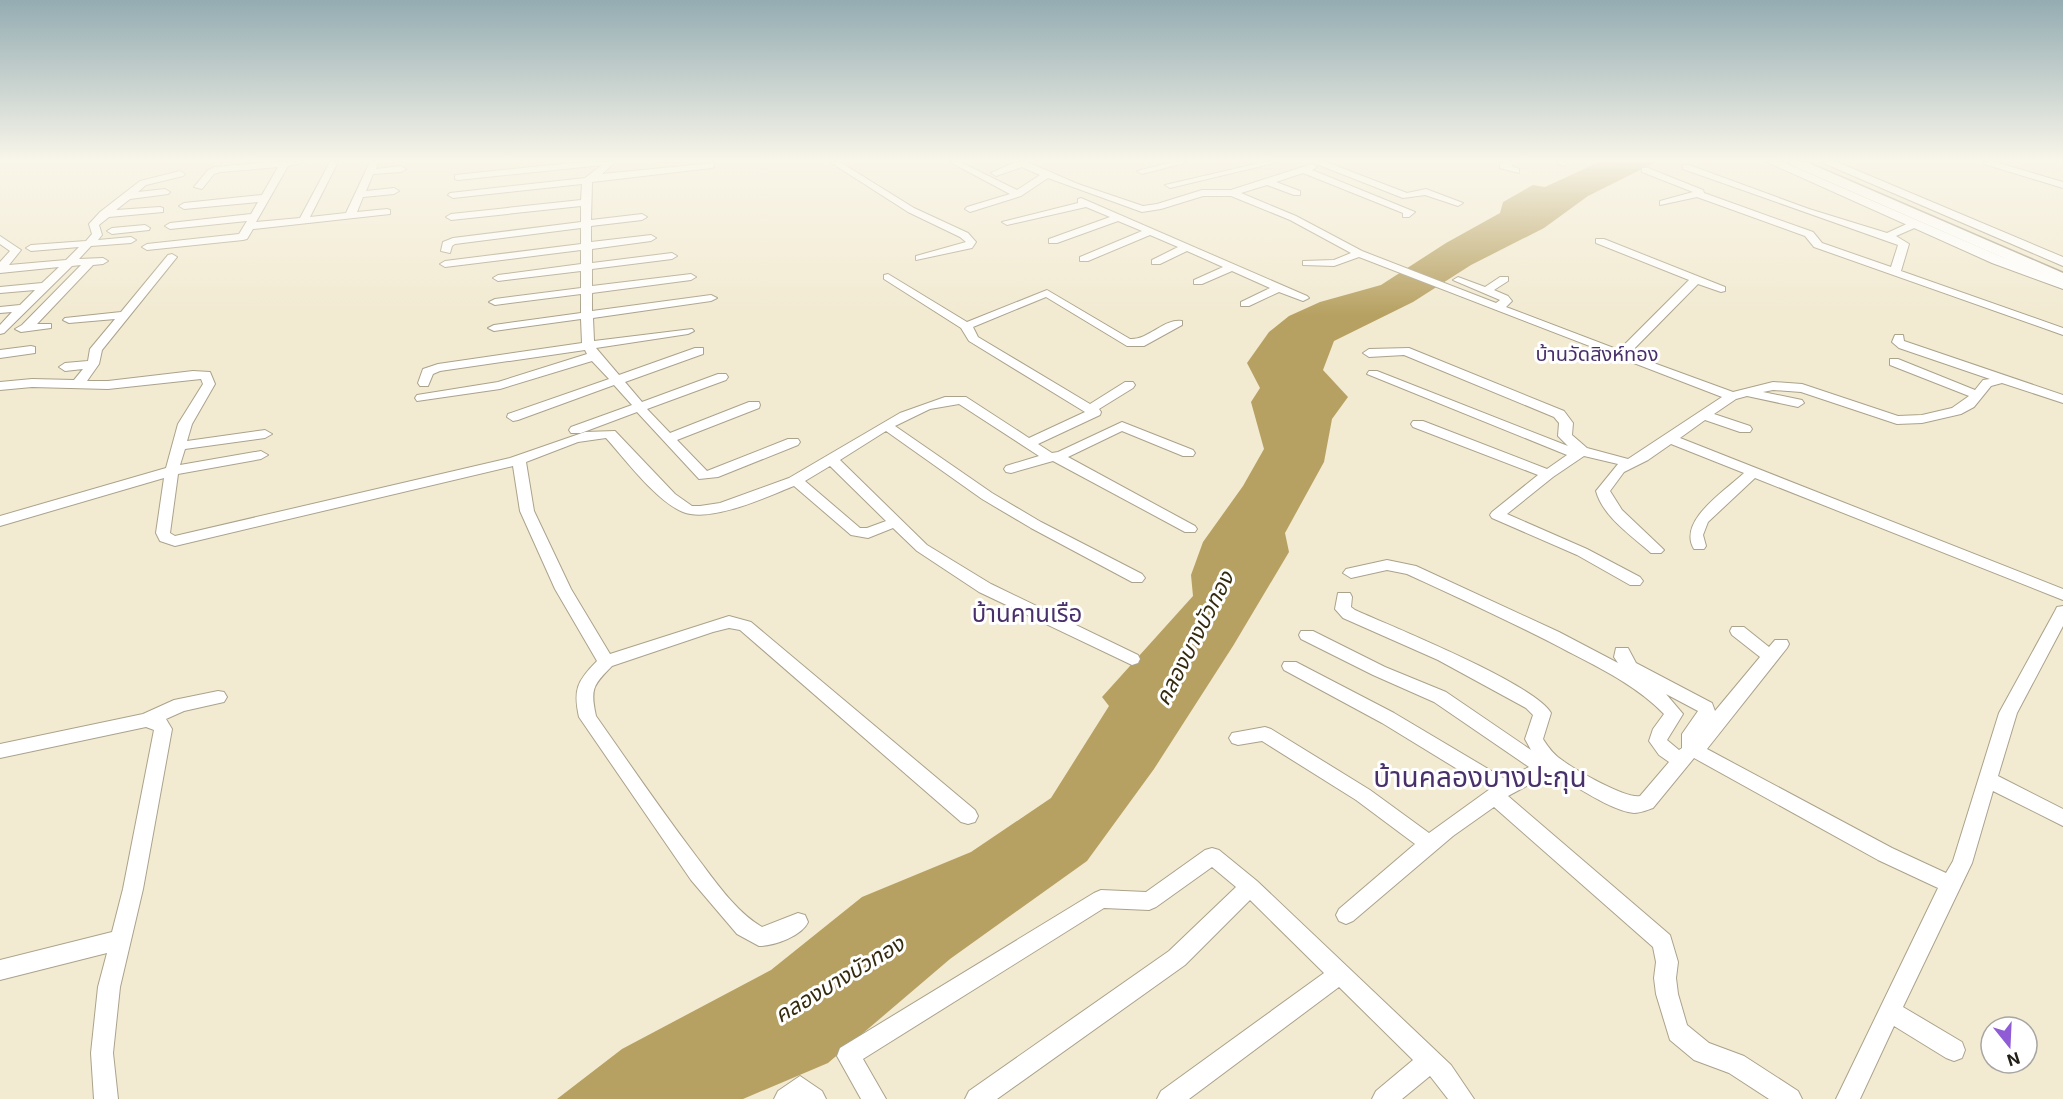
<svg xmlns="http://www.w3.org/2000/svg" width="2063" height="1099" viewBox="0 0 2063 1099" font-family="Inter,'Noto Sans Thai',sans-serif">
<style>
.water{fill:#b7a162}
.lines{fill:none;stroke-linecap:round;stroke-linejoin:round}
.minor-casing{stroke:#aba28b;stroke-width:2}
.secondary-casing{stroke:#aba28b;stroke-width:2}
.primary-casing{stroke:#aba28b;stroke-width:3}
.minor{fill:#fff;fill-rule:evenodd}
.secondary{fill:#fff;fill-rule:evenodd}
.primary{fill:#fff;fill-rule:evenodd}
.labels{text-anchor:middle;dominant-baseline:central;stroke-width:6;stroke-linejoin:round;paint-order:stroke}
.far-quarter-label{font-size:20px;fill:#48306b;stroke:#fff}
.water-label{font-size:22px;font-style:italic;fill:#342a0d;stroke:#fff}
.quarter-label{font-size:24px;fill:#48306b;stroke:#fff}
.near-quarter-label{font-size:28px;fill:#48306b;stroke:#fff}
</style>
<rect width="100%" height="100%" fill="#f2ead1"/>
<path class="water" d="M1599 162H1656L1588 196 1544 228 1471 265 1413 302 1334 341 1323 370 1348 397 1332 419 1324 462 1285 533 1289 552 1233 646 1154 769 1087 861 950 959 828 1063 743 1099H557L622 1049 771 970 862 897 971 852 1051 798 1109 706 1102 697 1193 596 1191 575 1203 542 1243 486 1264 449 1251 402 1260 388 1247 363 1269 332 1289 316 1320 302 1381 285 1446 243 1500 213 1503 202 1533 185 1545 187Z"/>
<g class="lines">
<defs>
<path id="minor" d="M274 162H305L288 166 256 222 300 218 330 162H338L310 217 346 213 370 162H378L376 169 401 166 406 169 401 172 373 174 366 191 394 188 399 191 394 194 363 197 357 212 387 209 390 210V214L253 229 247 239 243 240 147 250 142 247 147 244 239 234 247 221 170 229 165 226 170 223 251 214 258 202 184 209 179 206 184 203 262 195 278 167 220 172 214 174 202 189 194 187 208 170 215 167Z
M582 162H615L602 174 714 163V167L711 168 592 182 591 220 642 214 647 217 642 220 591 226V242L651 235 656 238 651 241 592 249V263L672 253 677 256 672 259 592 269V286L691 274 696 277 691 280 592 293V311L711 295 717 298 711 301 593 318 594 341 692 329 694 331 688 334 596 348 619 375 695 348H703V354L625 382 642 402 718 374H726L728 377 726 380 647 409 670 433 749 402H759L760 405 759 408 677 440 707 471 788 439H798L800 442 798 445 718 477 699 479 637 412 581 433H571L569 430 571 427 632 405 614 385 518 420 513 421 507 417 508 414 609 379 592 361 500 389 417 401 415 398 417 395 498 382 587 354 585 350 440 371 433 374 428 386H420L418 383 423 369 438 364 582 343 581 319 494 331 488 328 494 325 581 313V294L495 305 489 302 495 299 581 288V271L498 281 493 278 498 275 581 264V250L445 267 440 264 445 261 581 244V228L455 244 452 246 450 253 441 251 443 242 453 238 581 222V206L451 220 446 217 451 214 581 200 582 184 453 198 448 195 450 193 585 178 602 165 458 180 455 179V175Z
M830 162H840L914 208 968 233 976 242 972 248 916 260V256L966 242 960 237 908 212Z
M950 162H960L1017 190 1040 175 1022 167 996 176 991 173 1015 162H1027L1078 184 1143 206 1157 204 1202 190H1231L1312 164 1317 167 1312 170 1415 212 1409 217H1403V213L1303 173 1276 182 1300 191V195H1294L1267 185 1241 193 1296 216 1362 251 1496 303 1500 300 1453 280 1458 277 1485 287 1500 277H1508V281L1494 290 1508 296 1512 301 1506 307 1619 350 1689 280 1596 243V239H1604L1725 287V291L1721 292 1698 284 1629 354 1733 392 1773 382 1802 384 1898 416 1922 415 1952 408 1969 396 1890 365V359H1898L1975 390 1983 380 1990 379 1899 348 1892 342 1895 335H1903L1904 341 1907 342 2063 395V403L2002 383 1991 386 1974 407 1961 414 1922 423 1897 424 1801 392 1773 390 1763 392 1802 400 1804 403 1798 407 1747 396 1736 399 1714 414 1750 426 1752 429 1750 432H1740L1705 420 1680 438 2063 589V600L1755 478 1708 522 1703 535 1706 546 1704 549H1694C1677 521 1725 491 1744 473L1671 444 1648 460 1624 472 1610 491 1622 510 1661 547 1664 550 1661 553H1651C1632 536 1603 517 1596 491L1618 464 1584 456 1553 477 1507 514 1587 549 1640 577 1643 581 1640 585H1630L1577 555 1492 518 1490 515 1492 512 1538 475 1413 427 1411 424 1413 421H1423L1547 469 1567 455 1367 374 1369 371H1377L1568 446 1558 436 1559 423 1554 417 1404 355 1369 357 1363 353 1369 349 1409 348 1564 411 1573 423 1572 435 1587 448 1628 459 1722 397 1359 257 1334 266 1303 265V261L1334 260 1351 253 1290 220 1231 196H1203L1161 209 1142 212 1048 178 1021 196 970 212 965 209 967 207 1010 194Z
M1173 162H1188L1142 174 1137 171Z
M1264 162H1278L1170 188 1165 185Z
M1318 162H1326L1407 193 1426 189 1463 203 1458 206 1425 195 1403 198 1319 165Z
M1506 162H1516L1511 166 1519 169V173L1500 168V164Z
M1555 162H1567L1568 163 1563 166Z
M1983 162H1995L2063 182V188L1984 164Z
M1683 165H1689L1809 209 1887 233 1911 222H1919V226L1896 236 1909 244 1901 271 2063 328V335L1814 247 1805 236 1697 197 1660 205V201L1693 192 1642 172V168H1648L1703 190 1704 193 1813 232 1822 243 1891 267 1898 245 1683 169Z
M180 171 185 174 183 176 146 185 138 192 165 189 170 192 168 194 130 199 116 210 160 207 163 208V212L109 217 99 225 102 235 98 240 131 237 136 240 131 243 91 246 79 259 103 258 108 261 103 264 93 265 37 324H51V328L21 332 15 329 22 325 81 265 72 266 4 333 0 334V325L12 312 0 313V307L20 305 35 290 0 293V287L42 283 59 267 0 273V262L10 251 0 244V236L21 250 9 265 66 260 79 247 31 251 26 248 31 245 86 241 92 234 89 224 100 212 140 181Z
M1081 198 1307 296 1309 298 1303 301 1279 292 1249 306H1241V302L1270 288 1232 271 1202 284H1194V280L1223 267 1187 251 1160 264H1152V260L1178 247 1150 235 1088 261H1080V257L1142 231 1118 221 1057 243H1049V239L1110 217 1086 207 1007 225 1002 222 1078 203V199Z
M145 225 150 228 149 230 112 234 107 231 112 228Z
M172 254 177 257 102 350 99 364 87 381H108L193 371 210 372 215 384 192 424 187 441 265 430 272 434 265 438 185 449 180 465 261 451 268 455 261 459 178 474 170 533 175 536 510 458 585 432 615 431 675 494 692 506H700L720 503 789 478 900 413 945 397H966L1029 438 1085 412 969 341 961 328 884 279V275L888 274 967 322 1047 290 1130 339C1149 340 1164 318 1182 321V325L1144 346H1127L1046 297 973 327 978 337 1090 404 1125 382H1133L1135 385 1133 388 1099 409 1101 412 1100 415 1038 444 1052 453 1058 452 1122 422 1193 450 1195 453 1193 456H1183L1122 431 1068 457 1195 526 1197 529 1195 532H1185L1053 461 1011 473 1006 472 1004 469 1006 466 1039 456 959 404 930 409 895 426 992 493 1041 522 1142 574 1145 578 1142 582H1132L1031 528 982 499 886 431 840 460 927 545 991 584 1138 655 1140 659 1138 663 1132 665 979 592 917 551 893 528 868 538 851 535 794 486C766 497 711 523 683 512 656 501 626 460 606 438L578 442 526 462 534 511 571 589 610 654 729 616 751 622 975 810 978 816 975 822 968 824 961 822 740 630 729 628 713 632 612 666C593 685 590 689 596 716 629 763 661 810 696 856 715 881 735 911 762 927L798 913 805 915 808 922C802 936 774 946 759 946L737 934 691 880 579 717C573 690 577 681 597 661L555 589 520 511 513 466 175 546 160 541 156 533 164 478 0 526V516L166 468 178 424 203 384 201 379 108 389 32 387 0 390V382L32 379 74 380 83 369 65 371 59 367 65 363 88 361 90 349 115 319 69 323 63 320 65 318 121 312 168 255ZM830 466 886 521 867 528H860L805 481Z
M31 346 35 347V353L0 358V350Z
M1387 560 1416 566 1559 632 1618 663 1614 657 1616 648H1628L1636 663 1712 703 1715 711 1760 657 1732 635 1730 631 1732 627H1744L1769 647 1775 640H1787L1789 644 1787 648 1707 749 1892 848 1946 873 1953 861 1999 713 2055 611 2057 607 2063 606V626L2017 713 1998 776 2063 809V826L1993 791 1972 863 1903 1007 1962 1042 1965 1050 1962 1058 1954 1061 1946 1058 1894 1026 1860 1099H1836L1938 888 1878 860 1694 758 1653 808C1647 810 1640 813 1634 813 1611 811 1575 785 1554 774L1547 775 1508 796 1670 935 1678 962 1676 978 1678 994 1687 1025 1709 1043 1744 1056 1798 1091 1802 1099H1769L1729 1073 1694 1060 1670 1040 1656 994 1654 978 1656 962 1653 947 1494 807 1453 836 1353 921 1346 924 1339 921 1336 915 1339 909 1415 844 1356 800 1262 741 1238 745 1232 743 1229 738 1232 733 1265 727 1271 729 1370 790 1429 833 1490 789 1382 723 1284 670 1282 666 1284 662H1296L1394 713 1505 779 1529 767 1434 702 1373 675 1301 639 1299 635 1301 631H1313L1385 667 1446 692 1531 750 1525 739 1533 715 1526 708 1438 660 1343 618 1335 609 1338 593H1350L1352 597 1351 607 1355 610C1391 626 1535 684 1551 713L1543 739C1548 747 1554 755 1562 760 1575 770 1626 799 1640 796L1669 762 1659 755 1649 741 1653 729 1664 714C1638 687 1602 669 1569 652 1516 624 1461 599 1407 574L1387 570 1351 578 1343 573 1346 569ZM1666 694 1698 711 1682 734V748L1679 750 1667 740 1683 714Z
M218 691 224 692 227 697 224 702 184 711 166 719 172 729 143 889 120 987 113 1053 118 1099H94L91 1053 98 987 107 953 0 980V960L112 932 123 889 154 730 146 727 0 758V744L143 714 174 700Z
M1212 848 1219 850 1257 881 1451 1065 1474 1099H1448L1430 1076 1402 1099H1372L1376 1091 1413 1060 1339 987 1189 1099H1157L1161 1091 1324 973 1250 900 1185 965 997 1099H965L969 1091 1169 951 1236 887 1212 867 1156 907 1149 910 1104 908 863 1059 886 1099H861L837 1056 840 1048 1094 893 1101 890 1146 892 1205 850Z
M800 1076 822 1091 826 1099H774L778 1091Z"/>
<path id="secondary" d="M1767 162H1783L2002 257 2063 279V289L1992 263Z
M1821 162H1837L2063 257V266Z"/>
<path id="primary" d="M1789 162H1806L2063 273V284L1791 165Z"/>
</defs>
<use href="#minor" class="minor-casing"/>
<use href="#secondary" class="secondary-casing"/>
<use href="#primary" class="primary-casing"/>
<use href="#minor" class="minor"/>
<use href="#secondary" class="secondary"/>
<use href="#primary" class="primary"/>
</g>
<linearGradient id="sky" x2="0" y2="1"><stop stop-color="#94acb2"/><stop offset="0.51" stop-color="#f9f6ea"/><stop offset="1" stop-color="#f9f6ea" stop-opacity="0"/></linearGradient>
<rect width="2063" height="315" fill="url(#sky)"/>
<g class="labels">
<g class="far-quarter-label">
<text x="1597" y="354">บ้านวัดสิงห์ทอง</text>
</g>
<g class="water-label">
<text transform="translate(1194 638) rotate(-63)">คลองบางบัวทอง</text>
<text transform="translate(839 979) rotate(-31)">คลองบางบัวทอง</text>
</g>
<g class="quarter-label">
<text x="1027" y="613">บ้านคานเรือ</text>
</g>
<g class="near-quarter-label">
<text x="1480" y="777">บ้านคลองบางปะกุน</text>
</g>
</g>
<g transform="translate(2009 1045) rotate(162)"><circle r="28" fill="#ffffff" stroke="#a7a6a2" stroke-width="1.5"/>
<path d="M0-4.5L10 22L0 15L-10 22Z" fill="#8f5cd5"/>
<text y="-9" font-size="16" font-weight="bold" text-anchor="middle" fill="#232017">N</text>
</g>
</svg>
